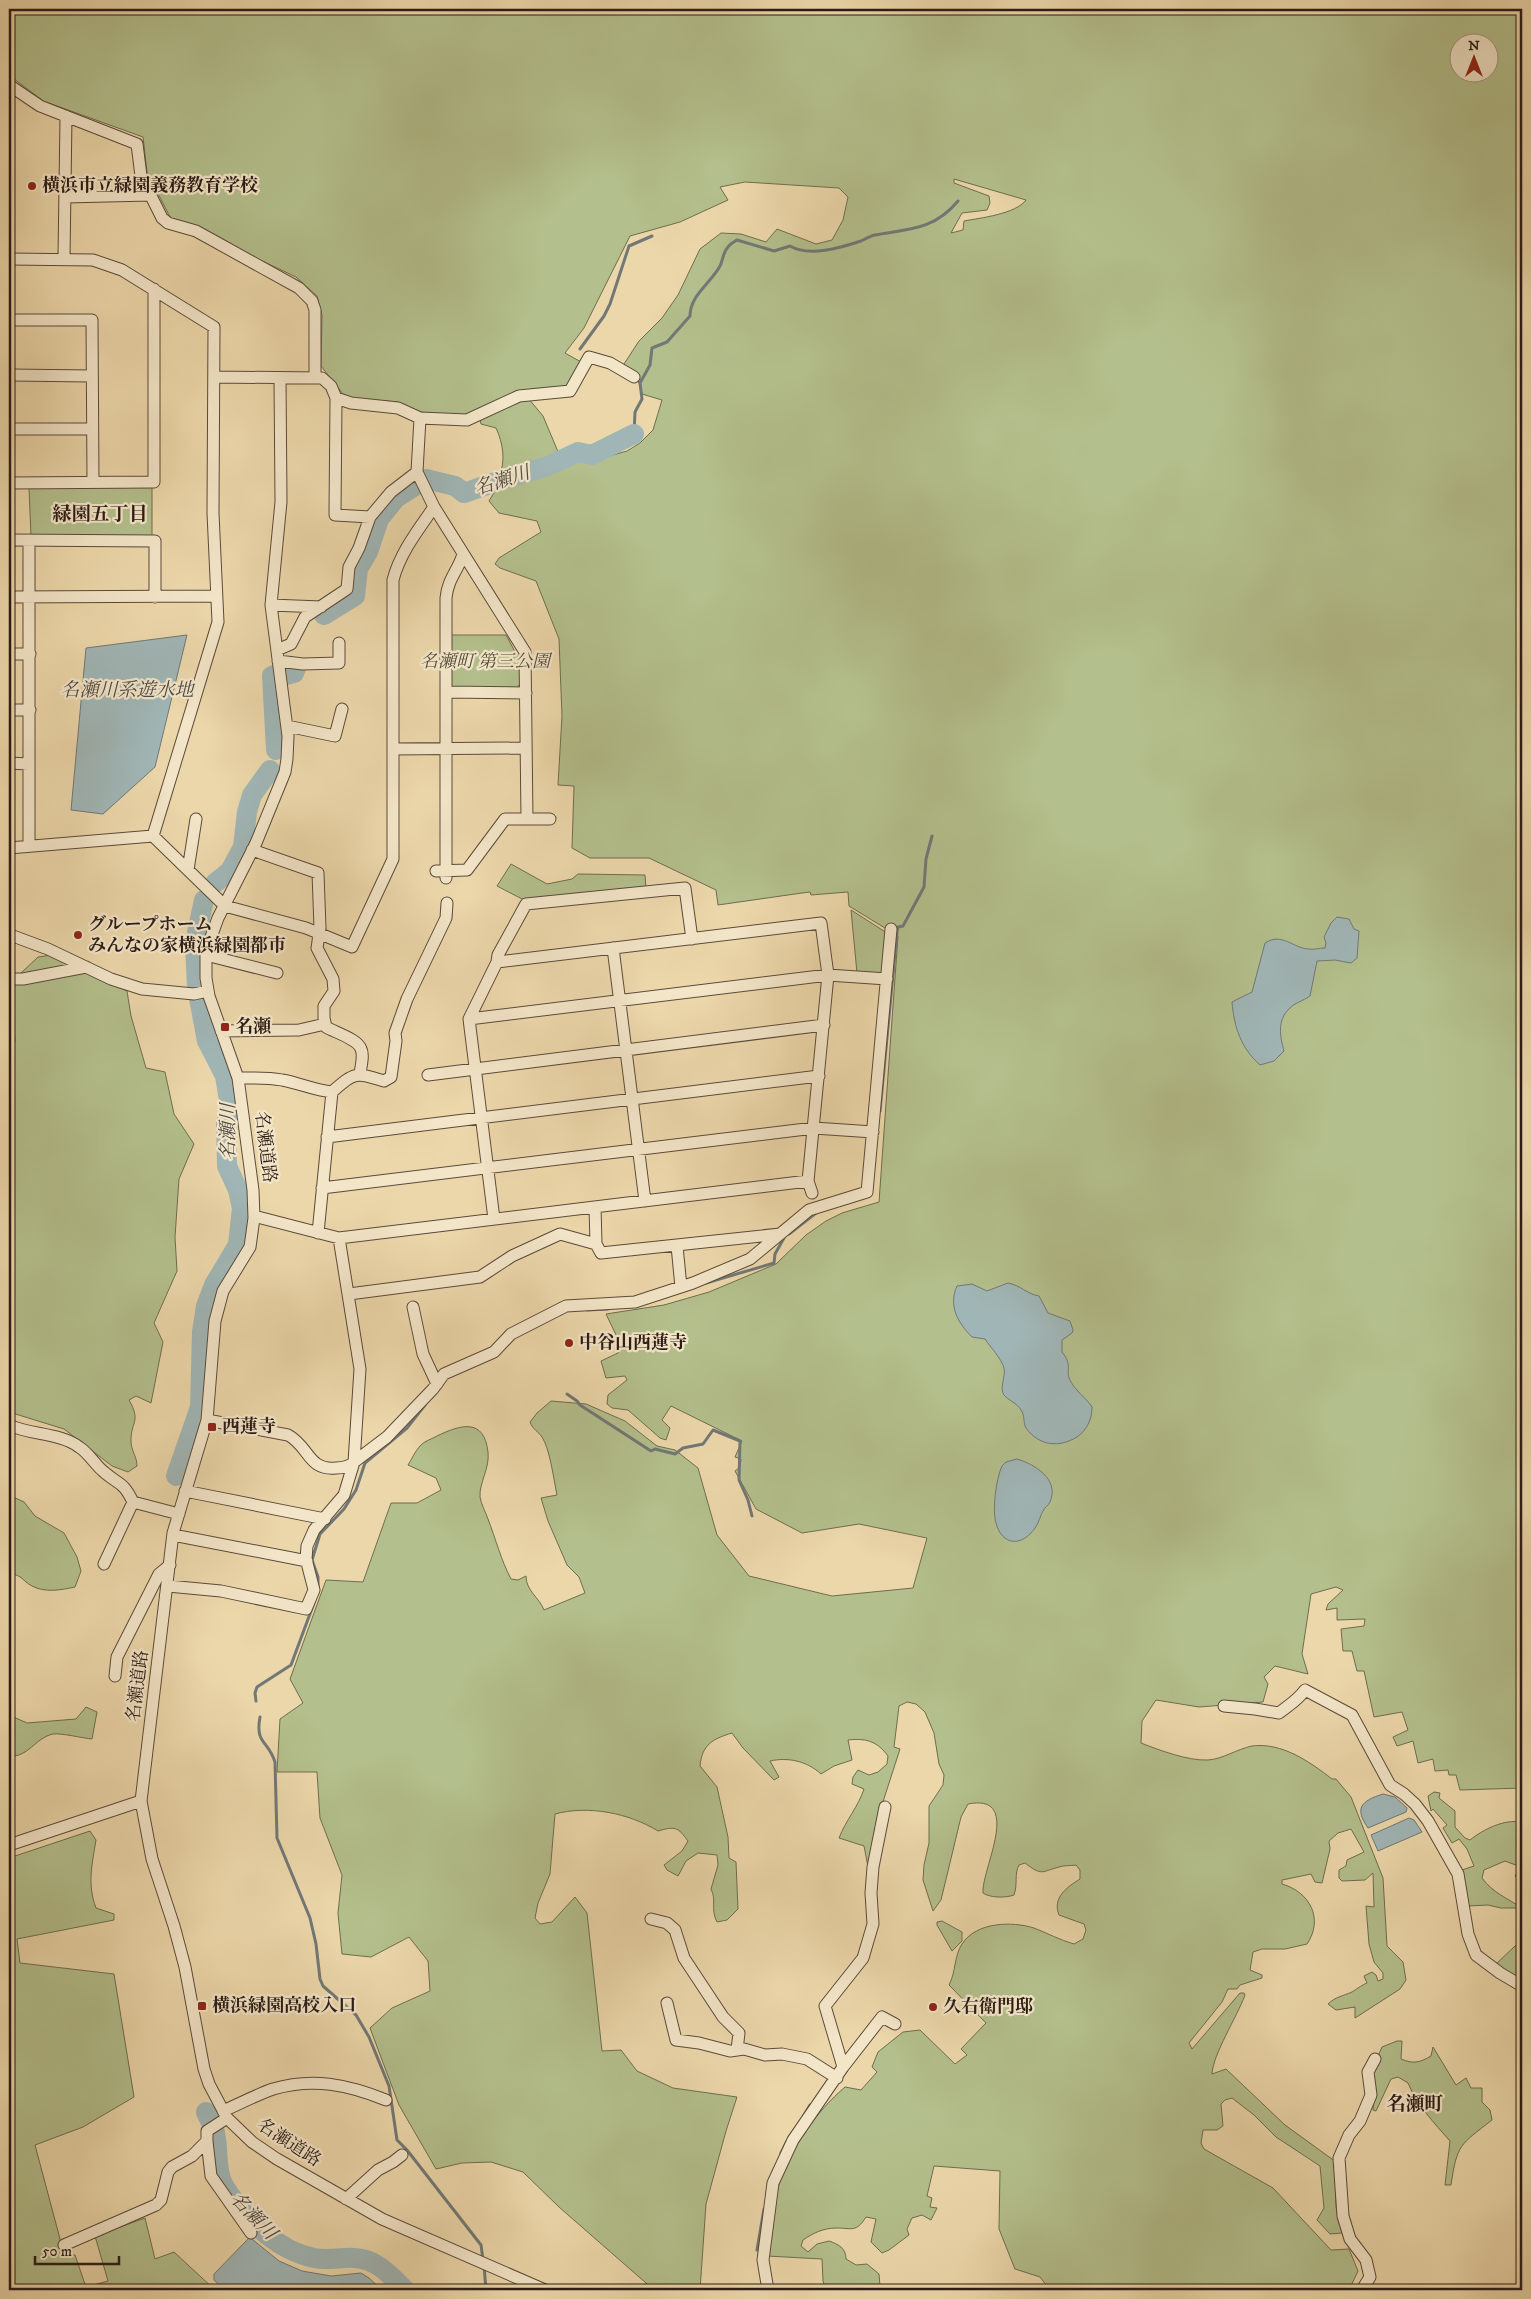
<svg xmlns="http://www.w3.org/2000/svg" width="1531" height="2299" viewBox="0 0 1531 2299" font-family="'IM FELL DW Pica','Noto Serif JP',serif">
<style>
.green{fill:#b3bf8c;stroke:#6e6d50;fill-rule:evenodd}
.water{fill:#a0b6b6;stroke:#717876}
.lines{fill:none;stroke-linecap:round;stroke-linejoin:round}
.stream{stroke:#717876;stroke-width:3}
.river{stroke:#a0b6b6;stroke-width:20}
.minor-casing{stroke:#5a4a3a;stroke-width:13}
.minor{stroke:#f3e5c8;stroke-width:11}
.poi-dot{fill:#8f2418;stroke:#f3e5c8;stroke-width:2}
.labels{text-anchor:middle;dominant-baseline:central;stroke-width:4.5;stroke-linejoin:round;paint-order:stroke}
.poi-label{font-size:18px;font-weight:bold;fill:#2a1b15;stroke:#f3e5c8;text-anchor:start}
.park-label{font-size:18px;font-style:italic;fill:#534c39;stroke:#f3e5c8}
.street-label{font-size:18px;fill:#2a1b15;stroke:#f3e5c8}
.water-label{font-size:19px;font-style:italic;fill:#4d4a45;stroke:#f3e5c8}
.neighbourhood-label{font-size:19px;font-weight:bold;fill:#2a1b15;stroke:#f3e5c8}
</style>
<rect width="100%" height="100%" fill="#ecd7aa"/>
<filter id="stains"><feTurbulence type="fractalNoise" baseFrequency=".004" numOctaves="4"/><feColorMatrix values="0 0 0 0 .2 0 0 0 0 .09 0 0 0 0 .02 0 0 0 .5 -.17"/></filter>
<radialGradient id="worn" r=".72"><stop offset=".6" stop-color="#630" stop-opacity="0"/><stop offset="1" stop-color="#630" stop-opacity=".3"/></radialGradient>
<path class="green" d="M9 9H1522V1788L1460 1790 1456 1775H1449L1448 1770 1435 1771 1433 1759 1418 1763 1413 1741 1397 1746 1393 1737 1408 1730 1402 1712 1374 1717 1364 1671H1357L1352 1651H1343L1341 1629 1364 1626 1365 1619 1337 1620V1608L1326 1610 1328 1604 1343 1590 1336 1587 1311 1594 1302 1654 1308 1674 1275 1666 1264 1677 1268 1684 1263 1702 1199 1707 1156 1700 1142 1721 1141 1743C1159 1750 1188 1761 1208 1760 1223 1759 1237 1749 1252 1746 1282 1742 1310 1762 1332 1779H1336L1351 1797 1383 1878 1387 1946 1403 1962 1406 1980 1400 1989 1355 2018V2007L1336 2010 1328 2004C1335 1997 1343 1996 1352 1992 1357 1989 1360 1986 1367 1983L1364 1976 1372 1972 1376 1975 1378 1981 1383 1979V1973L1374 1962 1369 1944 1366 1906 1374 1907 1373 1873 1365 1880 1342 1881 1339 1878V1870L1346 1866 1347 1860 1364 1852 1351 1829 1338 1833 1329 1841 1330 1849 1322 1883 1315 1882 1311 1874 1282 1880V1884C1310 1892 1324 1919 1307 1944L1285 1949H1262L1253 1952 1250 1970 1262 1975V1978L1240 1985 1237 1989H1228L1222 2002 1189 2043 1192 2049 1240 1993H1244L1245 1995C1237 2017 1213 2054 1212 2074L1226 2069 1285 2125 1336 2162V2207L1342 2233 1330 2234 1317 2220 1324 2208 1320 2166 1276 2137 1254 2115 1232 2098 1225 2100 1221 2104 1223 2126 1217 2130H1203L1201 2143 1204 2149 1273 2188 1331 2250 1349 2249 1358 2271 1349 2290H1050L1040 2277 1015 2269 999 2229 1000 2171 934 2166 927 2196 932 2198 930 2207 937 2208 931 2220 922 2215 912 2218 907 2229 909 2235 889 2250 882 2253 871 2242 876 2219 866 2217C856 2233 852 2228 836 2228 824 2228 813 2233 803 2240L801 2246 808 2252 817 2244 829 2241C838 2244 846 2248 846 2259L856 2265 867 2264 879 2274 880 2286 885 2290H826L823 2281 822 2259 767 2256C771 2233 772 2206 779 2184 791 2147 816 2112 845 2087L861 2090 877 2072 872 2067 878 2052 903 2032 920 2030 955 2064 967 2055 961 2049 986 2023 949 1985C956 1972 954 1956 962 1944 976 1922 1012 1921 1034 1928 1047 1933 1060 1940 1074 1944L1083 1939 1086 1930 1084 1924 1059 1915C1052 1898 1067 1887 1080 1879V1870L1076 1865C1070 1866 1064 1865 1059 1867 1041 1872 1042 1876 1025 1863L1019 1865C1014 1874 1018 1884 1014 1895 1006 1898 990 1898 983 1893 981 1870 1024 1793 968 1804L961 1817 941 1900 933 1911 923 1880 924 1865 929 1843V1806L943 1785 944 1775 939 1764 934 1733 925 1712 916 1704 907 1702 899 1706 894 1747 900 1749 881 1808 868 1867 864 1846 839 1838C846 1820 858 1807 864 1789L852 1784 853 1777 858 1770 869 1775 878 1772 887 1764 888 1756C877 1741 866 1738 848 1740L852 1760 834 1766 821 1774C807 1761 788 1757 770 1761L779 1777 774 1780 743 1748 732 1733C712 1739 702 1745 700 1766L717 1787 728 1837 729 1858 736 1862 738 1909 727 1920 717 1922C710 1908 717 1901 711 1889L718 1865 717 1855 698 1853 686 1861 678 1876 667 1870 664 1865 682 1851 688 1841C678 1827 675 1826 658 1831 629 1813 588 1805 555 1814L550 1874 538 1903 535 1918 540 1924 552 1922 575 1897 587 1913 602 2051 621 2050 637 2071 673 2088 737 2097 726 2131 706 2204 700 2290H654L559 2207 523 2172 491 2162 462 2163 436 2169 399 2105 370 2028 392 2008 430 1991 428 1961 409 1937 371 1957 342 1954 338 1913 342 1875 320 1818 317 1772H277L280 1719 303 1703 290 1679 326 1580 363 1582 391 1503H417L441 1490 436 1478 408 1465C412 1459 415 1451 420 1446 424 1441 432 1439 437 1436 460 1425 484 1417 488 1452 490 1468 479 1483 480 1497 481 1504 486 1513 488 1519 496 1540 501 1560 511 1579L518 1580 526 1576C526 1591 539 1597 544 1610L585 1593 579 1577 567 1565 548 1521 541 1498 557 1495C554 1481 550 1449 542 1437 538 1431 533 1430 530 1422L537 1413 551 1401 586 1404 625 1421 657 1446 675 1450 698 1468 717 1535 749 1576 832 1596 913 1588 927 1538 859 1524 802 1533 756 1509 735 1471 740 1467 741 1459 735 1457 742 1441 671 1406 662 1420 670 1428 666 1440 660 1438 628 1410 612 1408 607 1404 608 1395 627 1380 625 1376 606 1378 601 1361 618 1353V1339L606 1314 664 1305 709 1292 776 1264 806 1235 826 1221 842 1213 879 1202 898 936 849 906 848 892 811 895 810 892 802 893 718 905 716 890 649 858H590L572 848 574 786 558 785 562 716 559 639 536 581 500 568 495 564 499 558 541 532 537 521 499 513 489 501 495 491 580 460 606 457 627 451 640 443 653 430 662 400 642 394 637 376 624 364 639 341 662 318 678 295 700 249 721 233 741 234 766 242 777 229 816 244 832 240 843 220 848 197 839 188 745 182 720 187 728 200 680 222 630 236 584 328 565 353 581 362 567 389 540 391 465 417 420 412 398 402 352 398 343 394 321 366 322 315 317 296 296 277 170 217 147 172 143 137 43 101 9 75ZM1458 42H1488V72H1458ZM954 179 1026 200C1016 214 980 218 964 221L963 230 951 233 962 213 987 210 990 203 989 196 954 183Z
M528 398 543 416 559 454 534 466 499 477C506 461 503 443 496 428L481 424 480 420Z
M152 487V536H31L29 488Z
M450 635H506L520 661V684L515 689 454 688 451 685Z
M511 864 547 884 572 879 578 874 645 875 646 889 526 901 497 886Z
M851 910 887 933 883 975 857 973Z
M52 955 127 991 131 1016 146 1068 165 1072 174 1114 194 1144 179 1179 175 1237 177 1271 154 1323 163 1342 151 1403 136 1396 129 1400C142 1423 130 1421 131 1443 132 1452 137 1457 137 1466L128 1472 112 1466 64 1429 9 1412V1067L15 1041 12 989 21 973 38 957Z
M9 1495 24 1502 35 1516 64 1533 77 1557 81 1571 75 1587C61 1590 45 1593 32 1586 21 1580 24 1576 9 1573Z
M86 1707 97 1712 92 1739C82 1738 62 1733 53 1734 35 1738 28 1758 9 1756V1715L27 1723 76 1719Z
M1434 1792 1440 1793 1439 1798 1455 1811V1827L1465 1838 1470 1840C1484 1829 1504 1819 1522 1822V1881L1515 1876 1521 1867 1505 1861 1484 1870 1482 1878C1493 1893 1507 1898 1522 1908V1919H1520L1518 1908H1501L1488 1905 1468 1906 1459 1871 1474 1866 1467 1849 1459 1839 1452 1843 1443 1828 1447 1825 1433 1809 1431 1811 1428 1796Z
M90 1831 96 1840C92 1865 87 1884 96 1908L114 1914V1920L17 1939 20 1963 114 1974 134 2097 83 2127 35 2145 64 2254 75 2255 86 2287 108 2281 95 2236 145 2218 155 2259 174 2252 215 2290H9V1858Z
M942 1921 962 1932V1941L952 1951 937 1925V1922Z
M1522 1942V1984L1496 1964 1515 1946Z
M1397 2041H1402L1401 2059C1413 2064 1419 2063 1431 2056L1433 2047 1456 2085 1466 2078 1471 2088H1482V2102L1490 2110 1492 2120C1460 2145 1457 2144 1451 2185H1445L1450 2141C1434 2123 1417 2105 1408 2083L1398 2077 1391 2079 1376 2111 1373 2110 1374 2096 1370 2074 1382 2047Z"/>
<path class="water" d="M187 635 155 767 103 814 71 810 86 648Z
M1337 917 1349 919 1354 929 1359 931 1357 958 1351 963 1335 960 1317 961 1310 996C1303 1001 1294 1003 1289 1009 1277 1020 1280 1037 1284 1051L1274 1061 1260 1065C1241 1048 1234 1027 1232 1002L1252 992 1265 943C1282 932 1293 948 1308 949 1314 950 1319 948 1325 948L1326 943 1324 937 1331 923Z
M1008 1283C1020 1285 1027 1294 1039 1296L1048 1313 1070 1321 1073 1330 1072 1333 1062 1340V1352C1074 1367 1064 1370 1071 1382 1076 1391 1086 1398 1092 1407 1092 1419 1087 1430 1077 1437 1059 1448 1039 1446 1026 1428 1023 1423 1025 1415 1021 1410 1017 1403 1008 1400 1004 1395 999 1389 1006 1376 1004 1368 1001 1358 991 1348 985 1339L972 1337C958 1323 948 1306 957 1286L972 1284 987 1291Z
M1017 1459C1034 1464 1060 1479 1050 1502 1048 1506 1045 1507 1043 1511 1040 1516 1039 1523 1035 1528 1022 1547 1002 1546 996 1523 992 1510 996 1479 1002 1466L1006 1462Z
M1383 1794 1395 1797 1407 1808 1406 1812 1368 1828C1354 1808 1361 1801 1383 1794Z
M1409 1818 1414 1820 1422 1832 1378 1851 1371 1835Z
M249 2238 252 2239 279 2261 302 2271 331 2276 361 2273 369 2278 382 2290H225L214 2280V2274Z"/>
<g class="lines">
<path class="stream" d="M580 349 604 316 610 304 629 246 652 236
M634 434 635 412 642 399 640 383 650 365 652 348 667 342 690 316C690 295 711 283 720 266 723 260 723 252 728 247 730 244 734 242 737 240L774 251 790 246C809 257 840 248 861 241 865 239 870 236 875 235 909 229 934 230 958 201
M880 1111 897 932 898 927 903 926 924 887 926 859 932 836
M789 1234 816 1213
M706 1283 774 1263 775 1254 784 1238
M587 1310 608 1309
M567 1394 577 1401 580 1405 651 1451 655 1449 675 1454 683 1448 703 1444 713 1430 740 1441 739 1480 748 1500 752 1516
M318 1588V1577L312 1560 320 1534 344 1509 356 1490 365 1463 407 1428 425 1405
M256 1701 255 1693 257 1687 291 1665 314 1603
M260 1717C255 1744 268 1740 275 1762L277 1838 310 1918 316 1944 320 1979 323 1986 356 2015 369 2037 389 2086 397 2140 407 2150 481 2245 483 2260
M804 2115 810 2105
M781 2153 787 2141
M757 2250 764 2209
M484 2266 486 2290"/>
<path class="river" d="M324 615 355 596 358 569 368 552 379 519 396 498 426 479 455 486 464 493 501 480 548 466 578 452 592 455 634 434
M274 675 272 676 276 750
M287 675 294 673 296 668
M215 883 230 871 243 847 247 812 252 795 270 770
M176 1476 200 1407 202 1332 206 1306 214 1285 238 1245 242 1208 238 1190 227 1166 226 1124 230 1106 225 1076 207 1041 197 988 195 942 204 900
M206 2112C209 2119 213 2126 215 2133 219 2149 215 2171 224 2186 244 2218 276 2250 314 2258 327 2261 341 2257 355 2258 377 2259 391 2276 405 2290"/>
<defs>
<path id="minor" d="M9 85 40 106 137 144 141 176 162 218 168 223 196 231 299 288 312 301 315 310V377
M65 197 150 195
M9 259 93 260 122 270 214 327 213 513 218 622 153 836
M64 259 66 116
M9 320H92L93 482
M9 375 92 376
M214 377 322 378 331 386 336 398 335 515 370 517
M280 378 281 502 271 605 288 736 287 759 285 772 256 843 218 918 206 951V978L209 996 238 1078 253 1190 254 1218 250 1247 223 1291 215 1321 207 1420 173 1533 141 1801 152 1859 174 1926 185 1967 204 2069 209 2084 227 2118 252 2142 277 2159 382 2219 545 2290
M420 418 467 420 519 396 570 391 589 357 610 363 634 377
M9 429H92
M417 472 434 507 525 652 527 819
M9 483 154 482V289
M9 540 155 541V597
M9 597 216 596
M271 605 321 607
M277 650 291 644 305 617 347 589 349 567 359 548 370 517 391 492 417 472 420 418 398 408 351 403 336 398
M9 654H30
M278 661 303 664 339 663V643
M446 692 526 693
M9 710H30
M287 726 335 736 342 709
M393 749 526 748
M9 763 28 764
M29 846V540
M9 848 153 836 225 906 306 928 352 947 393 859V580C400 553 418 530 434 507
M252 850 318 873 320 928 317 948 333 979 334 991 324 1006V1018L326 1027C334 1032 358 1039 361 1049 364 1055 361 1066 360 1074
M188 870 196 819
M436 871 467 870 505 819H550
M446 878V598C448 578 458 571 463 554
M13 936 48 949 111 979 142 989 194 994 208 991
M613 948 645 1201
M206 955 277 973
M497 962 498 955 526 904 685 888 692 939
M9 979H23L86 967
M469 1019 828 975 887 979
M221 1031 299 1030 325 1024
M428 1075 824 1025
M238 1078C253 1078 267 1077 282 1080 299 1083 314 1090 332 1092 355 1072 355 1072 384 1081L391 1077 396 1041 395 1033 407 999 446 918 447 903
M327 1137 819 1076
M322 1188 814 1128 873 1132
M595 1207 596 1244 601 1253 780 1234
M254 1216 339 1238 808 1181
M494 1219 469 1019 497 962 821 923 828 975 808 1181 812 1193
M318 1233 332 1092
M677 1246 681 1287
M349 1294 480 1277 512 1256 560 1234 596 1244
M413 1307 423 1354 437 1384
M207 1420 288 1435C309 1446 308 1471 336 1468 343 1468 349 1467 354 1462L360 1369 339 1238
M9 1425C30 1435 61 1433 79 1447 89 1453 95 1465 104 1472 119 1485 123 1481 133 1502L179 1514
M185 1491 325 1519
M173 1535 307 1561
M104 1564 133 1502
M168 1586 221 1591 306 1609 314 1590 306 1559 307 1546 314 1530 344 1495 354 1462 387 1437 433 1389 444 1374 494 1352 511 1334 566 1306 635 1302 693 1283 750 1259 809 1210 867 1192 891 929
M115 1676 117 1657 159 1574 170 1565
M1224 1706 1255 1709 1279 1713C1289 1705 1298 1700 1305 1690L1352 1715 1390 1785 1404 1794 1415 1804 1428 1821 1458 1874 1468 1934 1476 1955 1500 1973 1522 1986
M9 1845 141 1801
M651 1919 667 1923 675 1930 684 1958 723 2017 739 2033 737 2050
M667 2003 676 2040 699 2043 730 2051 744 2049 765 2055 782 2054 807 2059 837 2078
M843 2067 825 2006 863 1958 873 1924 871 1893 873 1867 885 1807
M223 2111C239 2104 256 2095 273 2089 313 2077 349 2085 386 2100
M227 2118 207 2131V2141L211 2176 251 2233
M346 2199 378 2170 393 2162 402 2155
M64 2245 156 2205 161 2200 168 2172 172 2167 192 2156 207 2141
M768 2290 763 2260 773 2183 793 2140 843 2067 882 2017 895 2024
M1362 2290 1370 2277 1366 2260 1350 2239 1343 2216 1339 2158 1349 2135 1360 2121 1371 2095 1368 2072 1375 2059"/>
</defs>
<use href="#minor" class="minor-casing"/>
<use href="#minor" class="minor"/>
</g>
<g class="poi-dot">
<circle cx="32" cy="186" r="5"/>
<circle cx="78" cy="935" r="5"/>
<rect x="220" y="1022" width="10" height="10" rx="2.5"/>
<circle cx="569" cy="1343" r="5"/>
<rect x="207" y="1422" width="10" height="10" rx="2.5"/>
<rect x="197" y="2001" width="10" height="10" rx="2.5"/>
<circle cx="933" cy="2007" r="5"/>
</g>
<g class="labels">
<g class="poi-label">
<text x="42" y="186">横浜市立緑園義務教育学校</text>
<text x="88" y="925">グループホーム<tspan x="88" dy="21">みんなの家横浜緑園都市</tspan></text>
<text x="235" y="1027">名瀬</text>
<text x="579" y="1343">中谷山西蓮寺</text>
<text x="222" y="1427">西蓮寺</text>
<text x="212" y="2006">横浜緑園高校入口</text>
<text x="943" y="2007">久右衛門邸</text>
</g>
<g class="park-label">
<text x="485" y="662">名瀬町 第三公園</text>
</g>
<g class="street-label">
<text transform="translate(265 1147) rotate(83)">名瀬道路</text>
<text transform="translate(138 1686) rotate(-83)">名瀬道路</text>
<text transform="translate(289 2143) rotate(33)">名瀬道路</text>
</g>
<g class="water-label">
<text transform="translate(502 481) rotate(-18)">名瀬川</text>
<text x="127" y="690">名瀬川系遊水地</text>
<text transform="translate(228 1132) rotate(-90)">名瀬川</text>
<text transform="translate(253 2216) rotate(46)">名瀬川</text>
</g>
<g class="neighbourhood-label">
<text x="100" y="514">緑園五丁目</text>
<text x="1415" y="2104">名瀬町</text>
</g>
</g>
<rect width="1531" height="2299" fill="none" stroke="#ecd7aa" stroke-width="30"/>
<rect x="10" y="10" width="1511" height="2279" fill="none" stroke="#2a1b15" stroke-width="2.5"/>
<rect x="15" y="15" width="1501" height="2269" fill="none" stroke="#2a1b15"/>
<g transform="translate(1474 58)"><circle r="24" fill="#f3e5c8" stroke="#a39480"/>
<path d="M0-4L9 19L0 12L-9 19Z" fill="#8f2418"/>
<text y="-8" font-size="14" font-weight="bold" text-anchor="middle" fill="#2a1b15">N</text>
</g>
<path d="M35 2256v8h84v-8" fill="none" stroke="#2a1b15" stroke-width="2.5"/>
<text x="42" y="2256" font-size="15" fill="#2a1b15" stroke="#f3e5c8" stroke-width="4" paint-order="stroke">50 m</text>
<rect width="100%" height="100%" filter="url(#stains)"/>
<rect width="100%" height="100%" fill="url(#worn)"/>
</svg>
